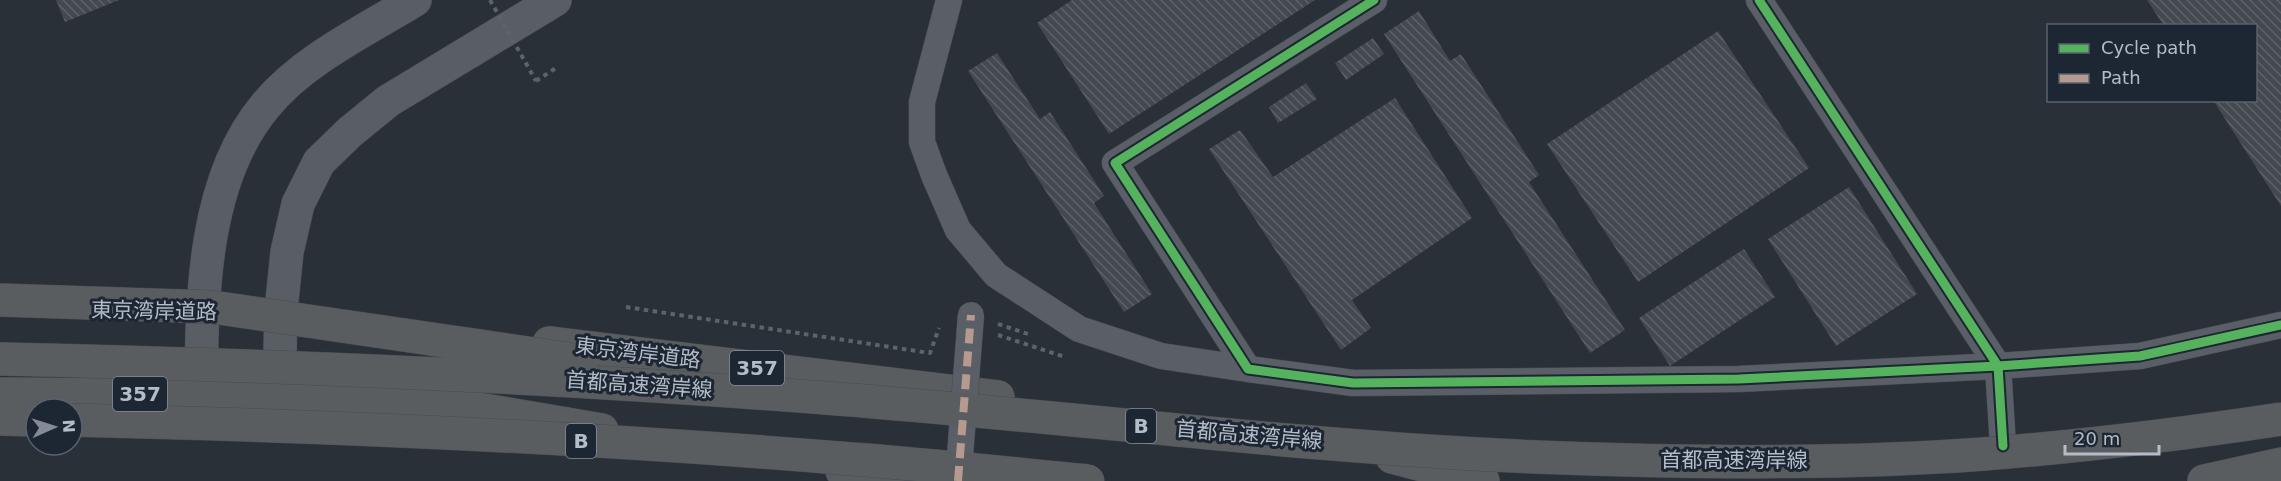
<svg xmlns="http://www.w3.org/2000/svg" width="2281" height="481" viewBox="0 0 2281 481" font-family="'DejaVu Sans','Noto Sans JP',sans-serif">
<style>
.building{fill:url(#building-back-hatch)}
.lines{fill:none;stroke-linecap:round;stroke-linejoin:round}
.street-casing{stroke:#484c53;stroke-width:27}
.secondary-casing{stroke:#484c53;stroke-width:34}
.highway-casing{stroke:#474c53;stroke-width:34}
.path{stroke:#5d636a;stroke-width:4;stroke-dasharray:4.5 4.5;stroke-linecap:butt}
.street{stroke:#5a5e66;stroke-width:26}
.secondary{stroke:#595d64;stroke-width:33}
.highway{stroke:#5a5d60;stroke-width:33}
.street-bridge-casing{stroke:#484c53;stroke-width:27;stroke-linecap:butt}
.highway-bridge-casing{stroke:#474c53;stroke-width:34;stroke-linecap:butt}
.path-bridge{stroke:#5d636a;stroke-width:4;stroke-dasharray:4.5 4.5;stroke-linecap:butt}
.street-bridge{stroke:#5a5e66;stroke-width:26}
.highway-bridge{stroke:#5a5d60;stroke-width:33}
.quiet{stroke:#b69a8f;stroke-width:8;stroke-dasharray:15 8;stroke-linecap:butt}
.cycleway-casing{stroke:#1d2633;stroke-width:13}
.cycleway{stroke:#56b35d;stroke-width:9}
.labels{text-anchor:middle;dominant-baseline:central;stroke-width:6;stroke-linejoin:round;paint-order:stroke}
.shield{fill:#1d2633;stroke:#878f9c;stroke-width:1.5}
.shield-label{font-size:20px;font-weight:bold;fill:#b4bcc9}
.street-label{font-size:21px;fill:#b4bcc9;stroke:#1d2633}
</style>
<defs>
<pattern id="building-back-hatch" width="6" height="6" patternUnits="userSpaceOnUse" patternTransform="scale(1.5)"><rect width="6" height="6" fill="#444950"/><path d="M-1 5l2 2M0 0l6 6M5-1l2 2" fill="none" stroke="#5d6168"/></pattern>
</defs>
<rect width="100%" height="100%" fill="#2a3038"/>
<path class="building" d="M56 0H119L65 22Z
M1072 0H1315L1109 134 1037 23Z
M2147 0H2281V206L2213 100H2256V26H2164Z
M1419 11 1450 61 1461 54 1539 175 1529 182 1625 330 1590 353 1384 34Z
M1718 31 1809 168 1638 282 1547 144Z
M1373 38 1384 54 1346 80 1335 63Z
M997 53 1040 119 1050 112 1104 196 1094 203 1152 294 1124 312 968 71Z
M1306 83 1317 99 1278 123 1269 107Z
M1395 98 1472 218 1352 300 1371 328 1341 350 1209 149 1240 130 1273 177Z
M1849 187 1917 294 1836 346 1768 239Z
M1744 249 1775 297 1670 366 1639 318Z"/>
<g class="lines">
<defs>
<path id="street" d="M949 0 922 102V142L934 175 958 230 996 275 1079 329 1161 356 1248 369
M1374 0 1115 163 1248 369 1353 383 1739 379 1998 366 2003 446
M1759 0 1998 366 2140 356 2281 325"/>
<path id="secondary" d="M201 393C202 299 202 181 266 105 303 60 366 30 415 0
M279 394 281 310 287 252 298 204 319 162 350 132 388 101 555 0"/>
<path id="highway" d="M549 343 998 397
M0 394 279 396 449 404 602 430
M0 419 36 420
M1392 457 1483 481
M842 471 902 481
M2204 481 2281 464"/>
</defs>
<use href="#street" class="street-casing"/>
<use href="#secondary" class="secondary-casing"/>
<use href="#highway" class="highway-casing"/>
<path class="path" d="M536 81 556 68
M626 307 930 353 939 328
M998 324 1031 335
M998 335 1065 357"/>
<use href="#street" class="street"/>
<use href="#secondary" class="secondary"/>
<use href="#highway" class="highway"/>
<defs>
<path id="street-bridge" d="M958 481 971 315"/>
<path id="highway-bridge" d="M0 300 212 307 582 361
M0 359C280 365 559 377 838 399 1071 417 1303 447 1536 457 1685 463 1836 465 1984 454 2084 446 2182 434 2281 419
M72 420C328 426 584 437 839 458 922 464 1005 473 1088 481"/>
</defs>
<use href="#street-bridge" class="street-bridge-casing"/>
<use href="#highway-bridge" class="highway-bridge-casing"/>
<path class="path-bridge" d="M490 0 536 81"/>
<use href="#street-bridge" class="street-bridge"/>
<use href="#highway-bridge" class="highway-bridge"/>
<path class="quiet" d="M958 481 971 315"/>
<defs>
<path id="cycleway" d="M1374 0 1115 163 1248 369 1353 383 1739 379 1998 366 2003 446
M1759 0 1998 366 2140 356 2281 325"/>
</defs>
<use href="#cycleway" class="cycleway-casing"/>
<use href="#cycleway" class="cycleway"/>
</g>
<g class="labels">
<g class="shield">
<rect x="730" y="351" width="54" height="34" rx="4.5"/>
<rect x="113" y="377" width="54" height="34" rx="4.5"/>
<rect x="1126" y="409" width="30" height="34" rx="4.5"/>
<rect x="566" y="424" width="30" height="34" rx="4.5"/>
</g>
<g class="shield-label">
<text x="757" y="368">357</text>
<text x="140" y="394">357</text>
<text x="1141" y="426">B</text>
<text x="581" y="441">B</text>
</g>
<g class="street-label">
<text transform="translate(154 311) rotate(1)">東京湾岸道路</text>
<text transform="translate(638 353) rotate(7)">東京湾岸道路</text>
<text transform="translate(639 385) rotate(4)">首都高速湾岸線</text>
<text transform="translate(1249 435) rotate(5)">首都高速湾岸線</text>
<text x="1734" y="460">首都高速湾岸線</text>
</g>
</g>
<rect x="2047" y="24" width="210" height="78" fill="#1d2633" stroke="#59626f" stroke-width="1.5"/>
<rect x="2059" y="44" width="30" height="9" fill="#56b35d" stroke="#59626f" stroke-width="1.5"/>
<text x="2101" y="54" font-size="18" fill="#b4bcc9">Cycle path</text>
<rect x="2059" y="74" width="30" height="9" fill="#b69a8f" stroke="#59626f" stroke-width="1.5"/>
<text x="2101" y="84" font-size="18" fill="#b4bcc9">Path</text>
<g transform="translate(54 427) rotate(87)"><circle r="28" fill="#1d2633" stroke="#59626f" stroke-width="1.5"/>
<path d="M0-4.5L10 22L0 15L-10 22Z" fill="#848b96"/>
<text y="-9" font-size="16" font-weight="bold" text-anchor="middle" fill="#b4bcc9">N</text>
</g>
<path d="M2065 445v9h94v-9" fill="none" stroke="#b4bcc9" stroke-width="3"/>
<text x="2074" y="445" font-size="18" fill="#b4bcc9" stroke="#1d2633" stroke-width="4.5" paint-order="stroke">20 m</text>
</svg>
